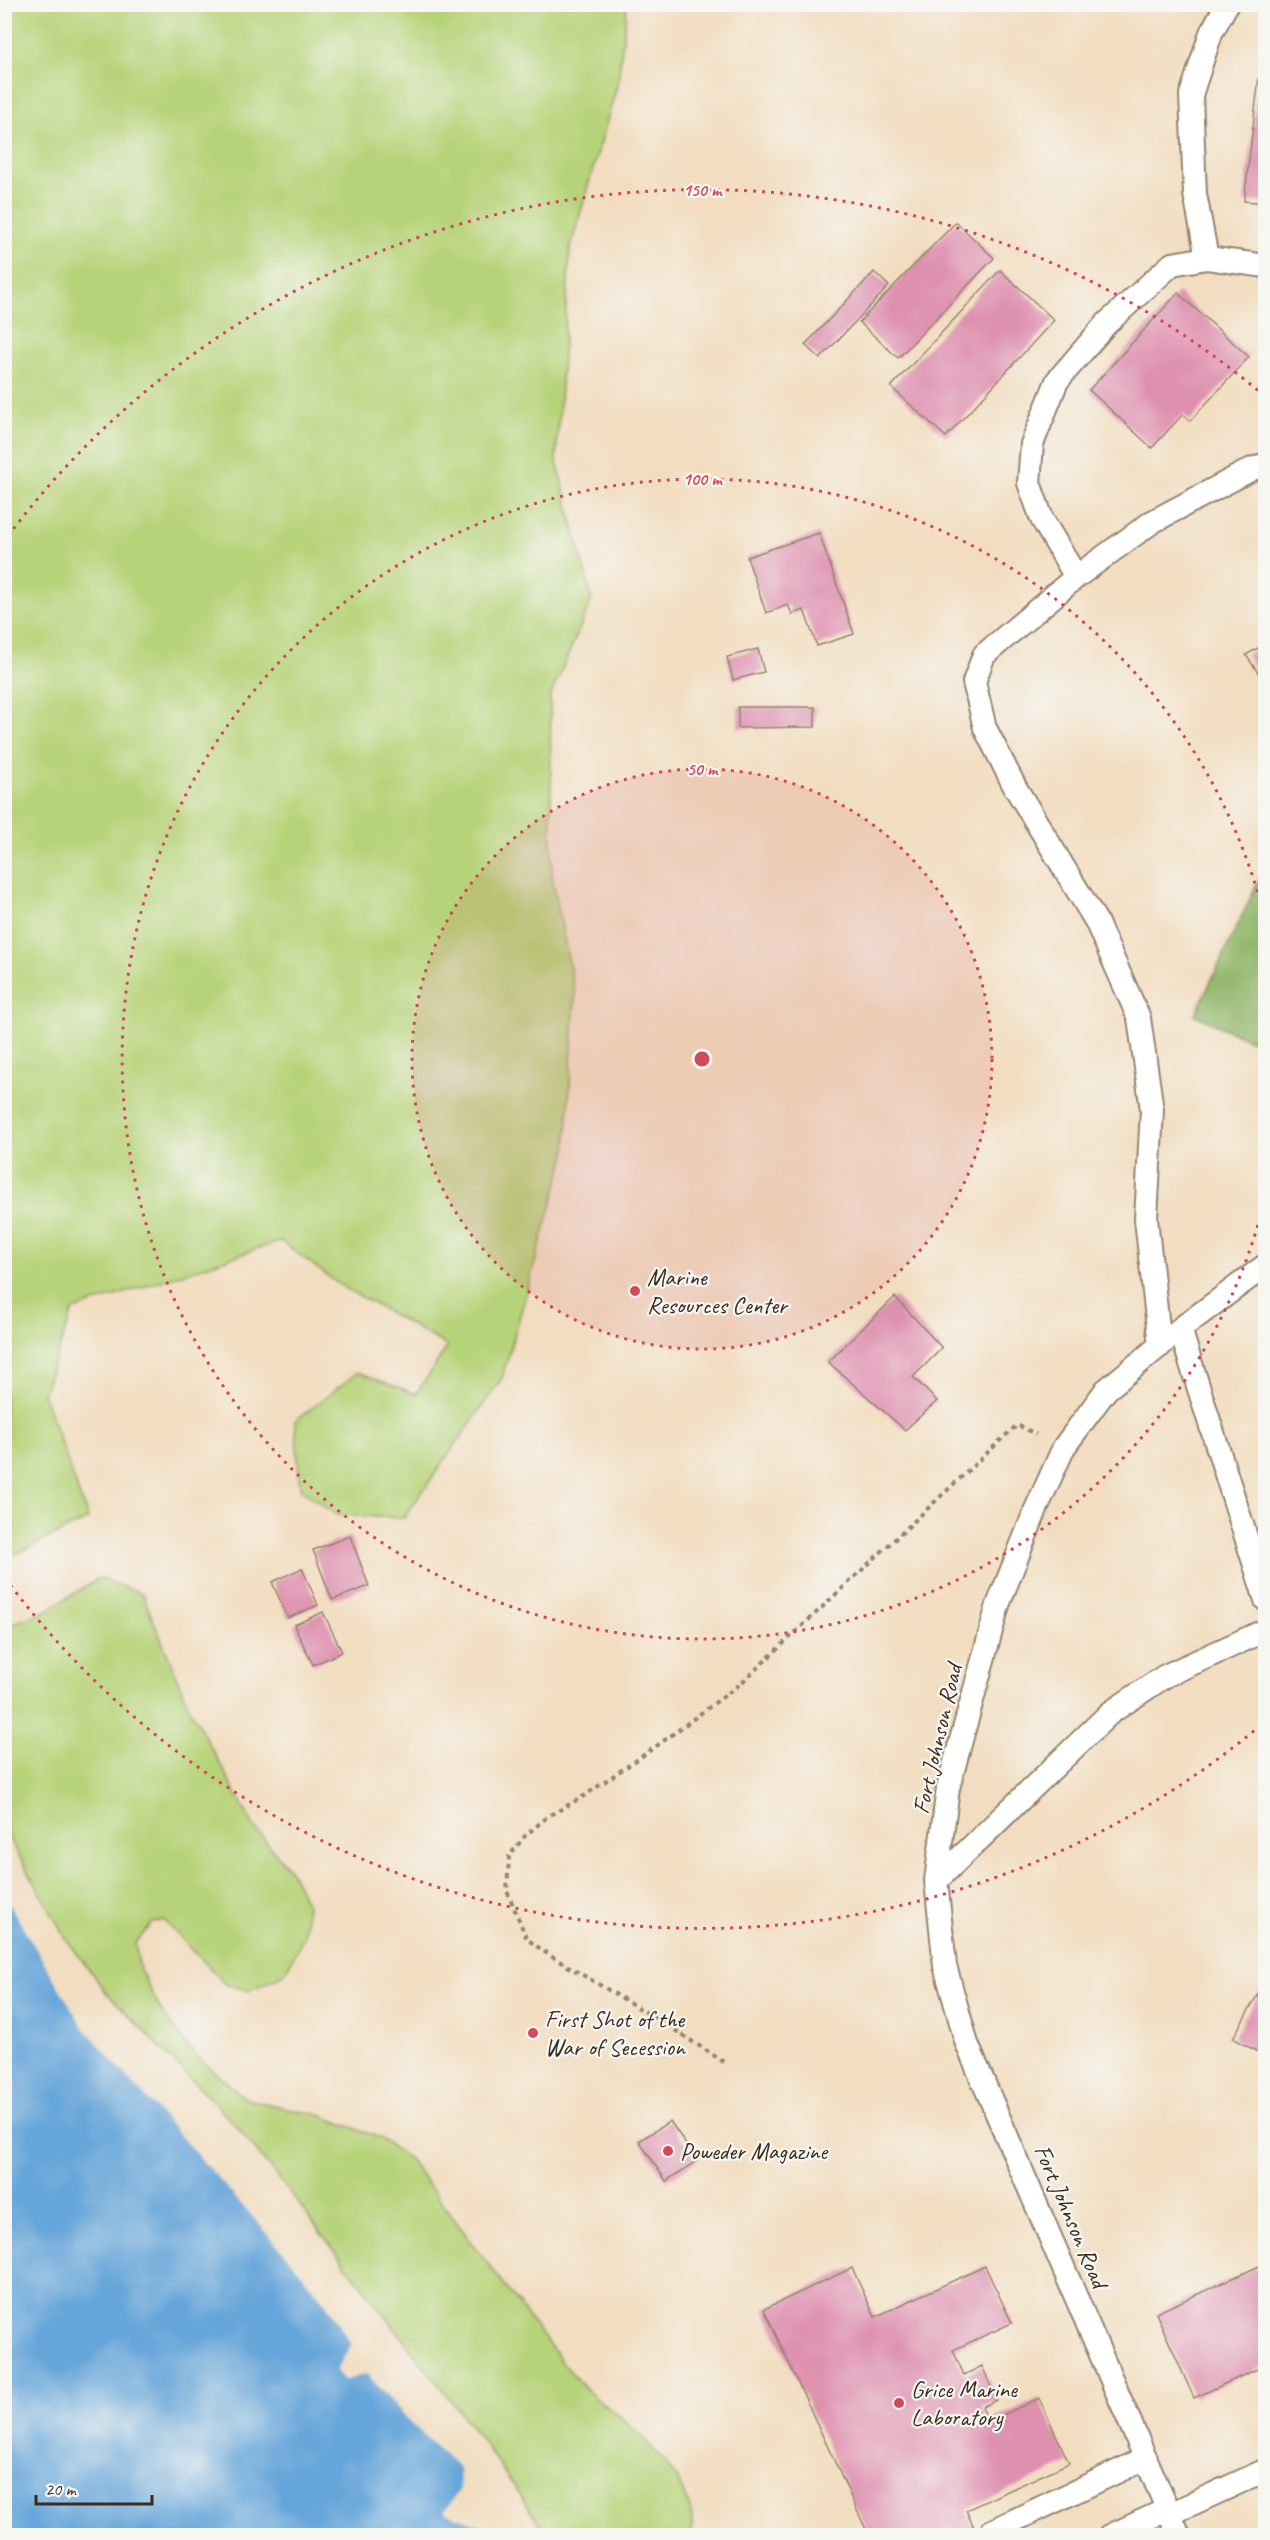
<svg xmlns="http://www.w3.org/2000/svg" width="1270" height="2540" viewBox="0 0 1270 2540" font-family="Caveat,sans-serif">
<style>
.green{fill:#b7d379;stroke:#797e4c;stroke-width:1.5}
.forest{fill:#91b569;stroke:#667044;stroke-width:1.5}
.water{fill:#66a5d9;stroke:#50687c;stroke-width:1.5}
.pier{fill:#f2ddc0}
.building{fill:#de90af}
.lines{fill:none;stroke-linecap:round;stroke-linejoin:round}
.service-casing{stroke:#96846f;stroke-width:26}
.path{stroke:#96846f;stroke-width:4;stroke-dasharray:4.5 4.5;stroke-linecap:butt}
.service{stroke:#fff;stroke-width:22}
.ring{fill:none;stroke:#d1495b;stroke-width:3;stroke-dasharray:3 6}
.poi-dot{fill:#d1495b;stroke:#f6f6f2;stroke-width:2}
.labels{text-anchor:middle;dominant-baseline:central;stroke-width:4.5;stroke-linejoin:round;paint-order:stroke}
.poi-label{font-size:24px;fill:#3b2a1e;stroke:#f6f6f2;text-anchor:start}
.street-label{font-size:24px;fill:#3b2a1e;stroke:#f6f6f2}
.centre{fill:#d1495b;stroke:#f6f6f2;stroke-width:3}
.ring-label{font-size:18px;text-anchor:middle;font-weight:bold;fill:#d1495b;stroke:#f6f6f2;stroke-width:4.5;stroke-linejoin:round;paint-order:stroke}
</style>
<rect width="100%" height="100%" fill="#f6f6f2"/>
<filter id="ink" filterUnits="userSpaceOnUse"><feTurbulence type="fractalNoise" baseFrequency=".0167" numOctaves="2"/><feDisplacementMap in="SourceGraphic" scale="12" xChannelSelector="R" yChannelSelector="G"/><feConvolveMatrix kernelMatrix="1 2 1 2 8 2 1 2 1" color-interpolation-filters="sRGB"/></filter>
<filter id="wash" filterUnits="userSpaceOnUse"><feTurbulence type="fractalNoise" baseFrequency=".008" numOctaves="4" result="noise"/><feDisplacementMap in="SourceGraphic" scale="24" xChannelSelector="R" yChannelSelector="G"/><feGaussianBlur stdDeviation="1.35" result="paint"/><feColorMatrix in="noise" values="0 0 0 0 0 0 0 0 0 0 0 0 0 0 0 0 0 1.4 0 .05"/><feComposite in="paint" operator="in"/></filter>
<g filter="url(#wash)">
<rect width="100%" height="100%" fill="#f2ddc0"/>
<path class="green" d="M5 4 627 5 618 82 570 249 556 459 592 599 550 697 552 877 575 994 566 1154 502 1378 404 1518 336 1515 300 1488 295 1421 358 1372 416 1394 448 1346 340 1285 281 1241 73 1310 43 1393 88 1519 5 1559Z
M99 1578 142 1593 189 1707 255 1828 292 1873 307 1905 304 1937 284 1974 249 1991 225 1984 164 1920 153 1923 135 1943 140 1970 162 2012 192 2052 246 2099 319 2115 380 2138 409 2159 562 2362C571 2372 580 2384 590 2393 600 2403 613 2410 623 2419 655 2449 697 2489 692 2535H548L483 2442 291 2194 233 2122 105 1991 67 1940 5 1831V1626L44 1612Z"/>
<path class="forest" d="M1265 867V1047L1195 1015Z"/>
<path class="water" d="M4 1870 83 2003 537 2535H5Z"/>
<path class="pier" d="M4 1867 86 2002 540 2536 494 2535 482 2526 444 2512 460 2489 459 2468 412 2424 367 2374 345 2380 336 2371 351 2345 331 2310 284 2252 83 2027 5 1897Z"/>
<g id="blocks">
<path class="building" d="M1259 77H1266V203L1244 201Z
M956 222 994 258 898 358 859 322Z
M1000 270 1054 320 946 437 891 387Z
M874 272 889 286 820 359 805 345Z
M1178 293 1249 357 1190 421 1183 414 1152 448 1089 390Z
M819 533 854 634 817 646 804 610 792 614 788 605 766 613 747 557Z
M1266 643V684L1246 655Z
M758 649 764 672 733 680 727 657Z
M738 707H815V727L738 728Z
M895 1297 942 1348 913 1377 937 1401 905 1430 828 1362Z
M350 1536 369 1586 332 1600 313 1550Z
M302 1568 318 1605 288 1618 272 1582Z
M323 1612 342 1652 313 1665 294 1625Z
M1266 1980V2057L1233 2038Z
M670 2121 697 2161 666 2181 639 2141Z
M1266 2263V2365L1194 2398 1156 2313Z
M985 2266 1012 2323 953 2350 964 2375 982 2366 997 2400 982 2407 988 2422 1039 2398 1069 2463 966 2510 978 2536H869L764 2309 852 2268 875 2317Z"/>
</g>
</g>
<g filter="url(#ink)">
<use href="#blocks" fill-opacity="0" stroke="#96846f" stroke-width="1.5"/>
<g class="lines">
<defs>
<path id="service" d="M1227 4 1211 33 1191 95 1195 194 1207 258 1266 266
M1076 577 1042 519 1029 483 1032 444 1057 381 1106 324 1172 264 1207 258
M1180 1329 1266 1600
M1160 1346 1146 1219 1152 1110 1139 1018 1096 921 1015 787 985 728 974 682 984 655 1076 577 1152 522 1252 469 1266 464
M936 1881 1110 1713 1165 1676 1266 1630
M1170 2514 1266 2470
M992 2531 1146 2458
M1110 2536 1168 2509
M1179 2536 967 2044 945 1966 936 1881 948 1788 998 1605 1036 1509 1064 1447 1106 1390 1180 1329 1266 1265"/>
</defs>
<use href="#service" class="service-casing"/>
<path class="path" d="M724 2062 659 2020 549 1955 527 1939 507 1891 509 1856 525 1836 547 1817 584 1796 658 1745 739 1685 1017 1425 1036 1434"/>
<use href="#service" class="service"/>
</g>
</g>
<circle cx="702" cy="1059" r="290" fill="#d1495b" fill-opacity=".12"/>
<g class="ring">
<circle cx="702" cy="1059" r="290"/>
<path d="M1265 1199A580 580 0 1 1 1265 919"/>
<path d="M1261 1725A869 869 0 0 1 8 1582M8 536A869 869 0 0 1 1261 393"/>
</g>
<g class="poi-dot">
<circle cx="635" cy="1291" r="6"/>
<circle cx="533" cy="2033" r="6"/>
<circle cx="668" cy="2151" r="6"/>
<circle cx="899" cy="2403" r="6"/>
</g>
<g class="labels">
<g class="poi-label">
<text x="647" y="1277">Marine<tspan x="647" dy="28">Resources Center</tspan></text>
<text x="545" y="2019">First Shot of the<tspan x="545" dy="28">War of Secession</tspan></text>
<text x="680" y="2151">Poweder Magazine</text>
<text x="911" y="2389">Grice Marine<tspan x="911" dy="28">Laboratory</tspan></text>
</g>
<g class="street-label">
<text transform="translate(937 1739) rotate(-77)">Fort Johnson Road</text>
<text transform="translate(1071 2216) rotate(67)">Fort Johnson Road</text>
</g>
</g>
<circle cx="702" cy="1059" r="9" class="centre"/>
<g class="ring-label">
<text x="702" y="196">150 m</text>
<text x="702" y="485">100 m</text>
<text x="702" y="775">50 m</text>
</g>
<rect width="1270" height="2540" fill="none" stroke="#f6f6f2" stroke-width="24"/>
<path d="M36 2495v9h116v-9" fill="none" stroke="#3b2a1e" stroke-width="3"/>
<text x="45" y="2495" font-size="18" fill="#3b2a1e" stroke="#f6f6f2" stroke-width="4.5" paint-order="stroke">20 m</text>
</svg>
